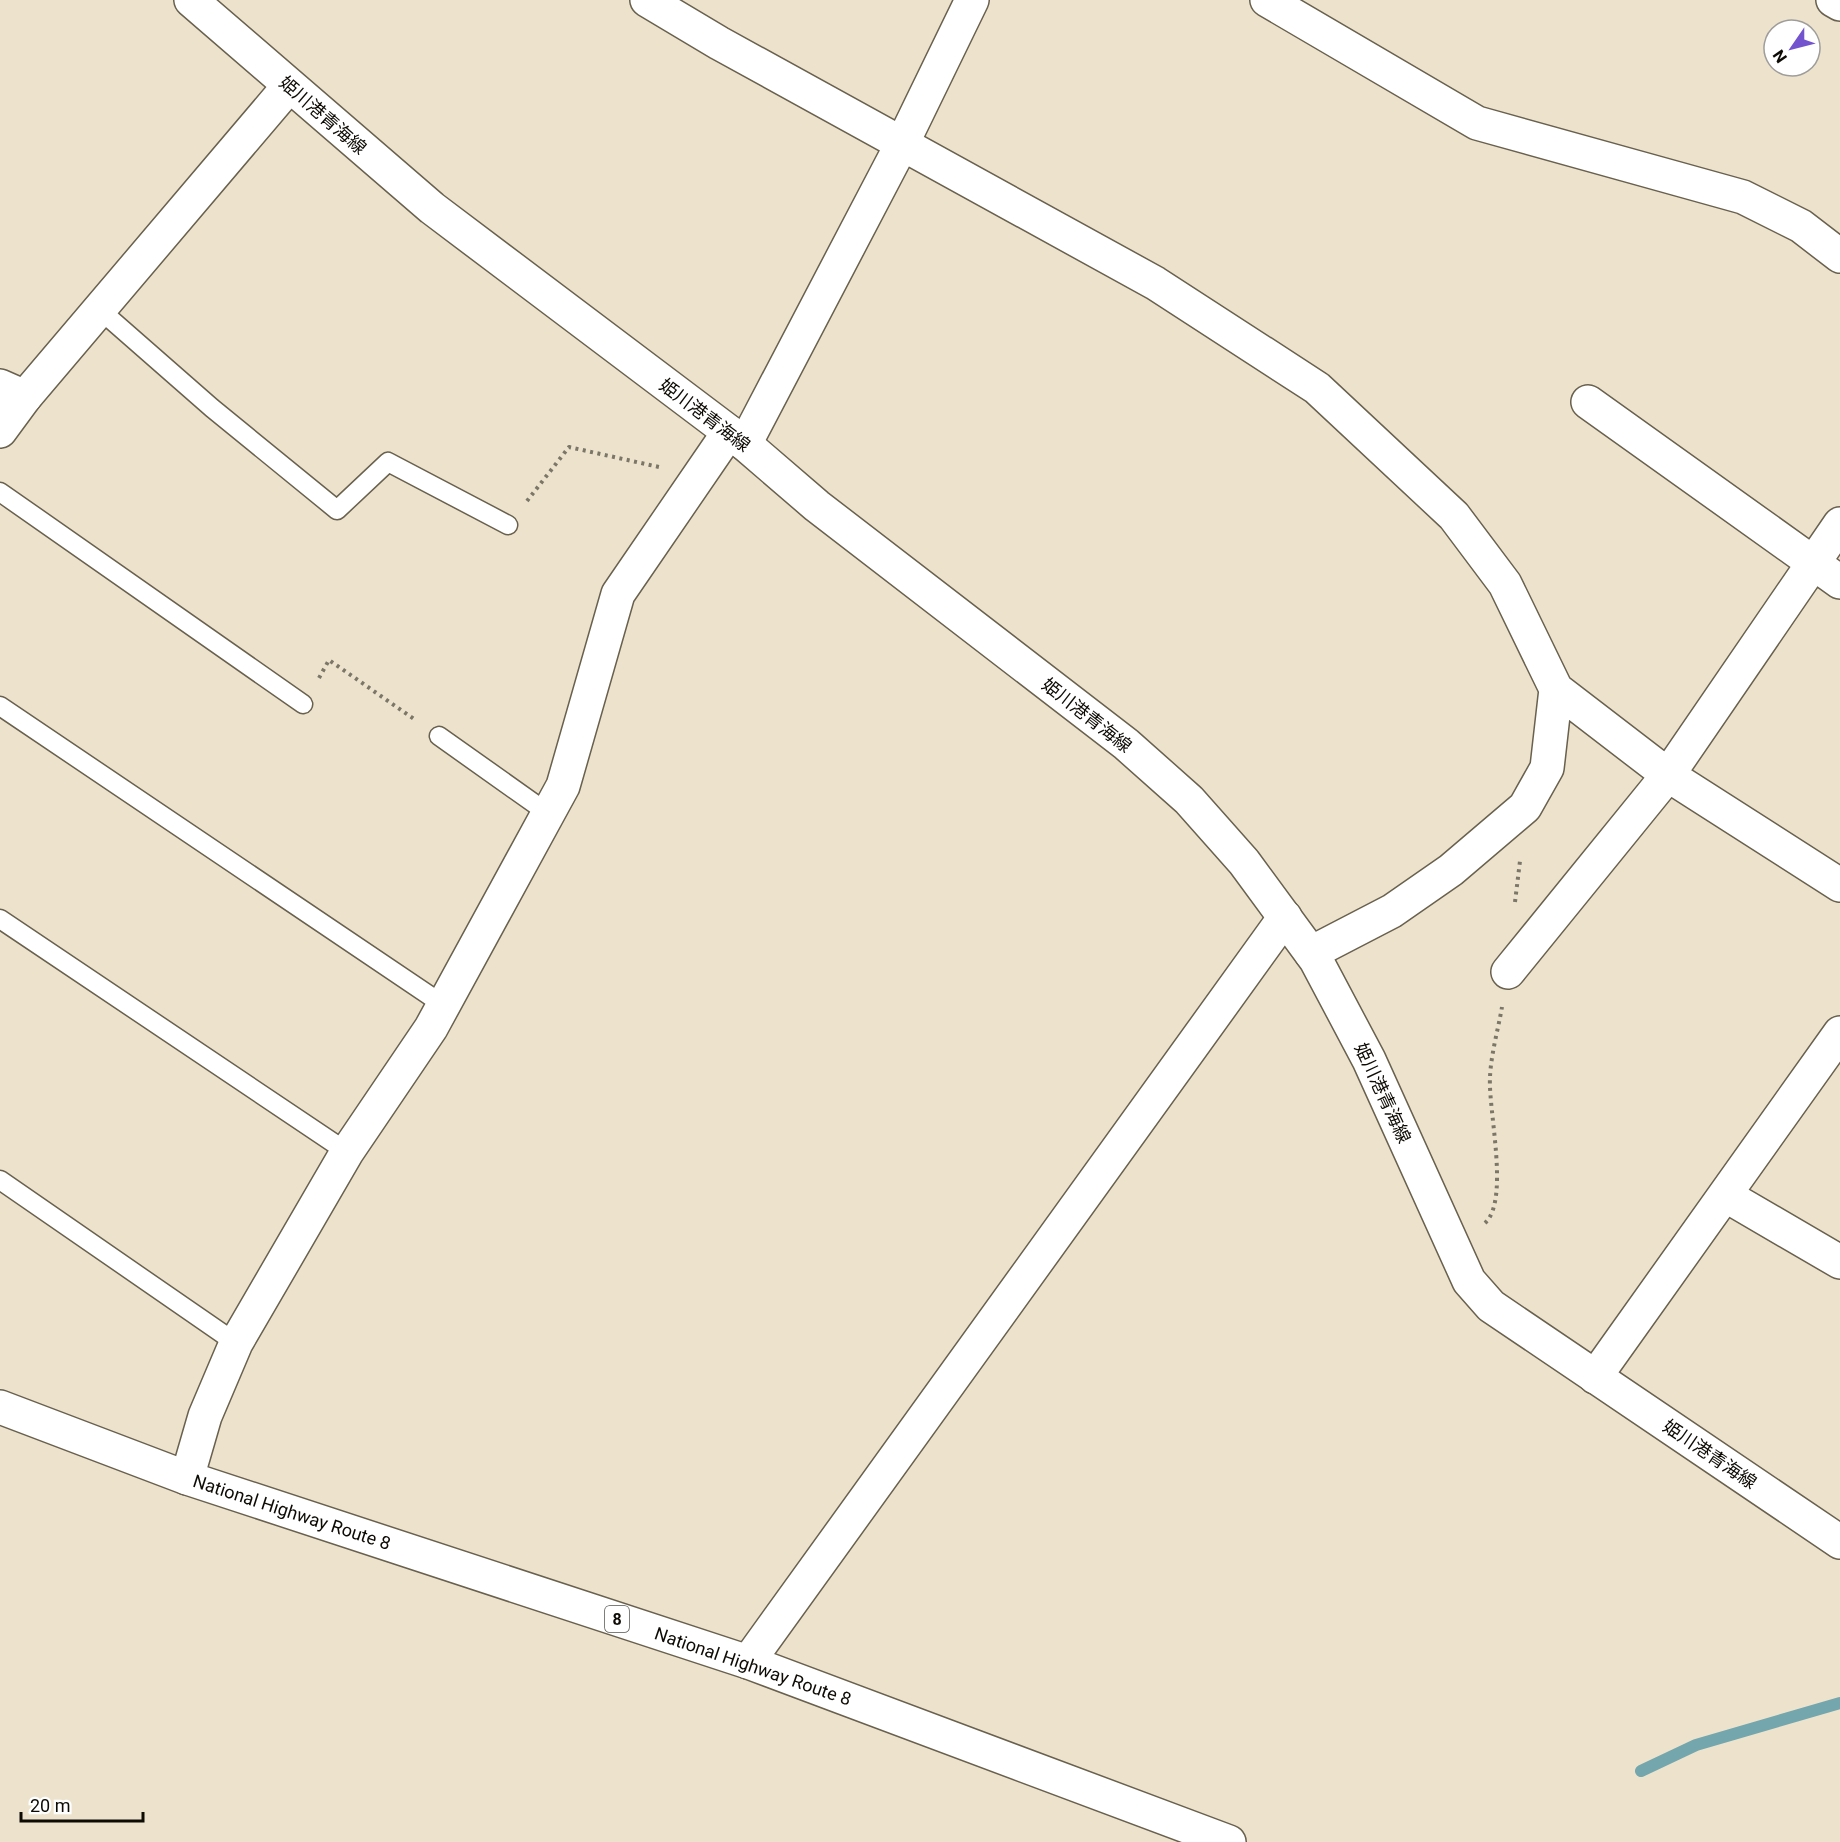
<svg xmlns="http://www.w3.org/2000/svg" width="1840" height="1842" viewBox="0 0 1840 1842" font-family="Roboto,'Noto Sans JP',sans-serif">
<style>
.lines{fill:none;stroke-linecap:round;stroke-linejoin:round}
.stream{stroke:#74a6ae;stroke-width:12}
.service-casing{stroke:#69604e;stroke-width:21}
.minor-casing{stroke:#69604e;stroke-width:36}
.tertiary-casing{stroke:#69604e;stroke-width:36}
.secondary-casing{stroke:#69604e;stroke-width:36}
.trunk-casing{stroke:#69604e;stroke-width:36}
.path{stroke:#7c7668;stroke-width:4;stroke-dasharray:3 4.5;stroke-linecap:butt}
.service{stroke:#fff;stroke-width:18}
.minor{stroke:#fff;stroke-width:33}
.tertiary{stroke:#fff;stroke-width:33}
.secondary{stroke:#fff;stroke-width:33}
.trunk{stroke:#fff;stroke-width:33}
.labels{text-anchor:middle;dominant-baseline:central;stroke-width:4.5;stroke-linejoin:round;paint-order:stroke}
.shield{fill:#fff;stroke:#565450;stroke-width:1.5}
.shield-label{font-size:16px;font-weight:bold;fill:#0e0b05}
.street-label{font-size:18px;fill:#0e0b05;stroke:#fff}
</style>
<rect width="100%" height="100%" fill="#ede3cd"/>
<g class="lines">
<path class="stream" d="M1641 1771 1696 1745 1840 1703"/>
<defs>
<path id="service" d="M99 309 212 408 337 510 388 462 508 525
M0 492 303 704
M0 706 442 1004
M439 736 549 814
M0 919 347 1152
M0 1180 236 1343"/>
<path id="minor" d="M647 0 719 43 1155 283 1317 388 1454 516 1505 584 1556 689 1668 775 1840 885
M1267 0 1477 123 1743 197 1801 226 1840 256
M1833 0 1840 4
M1588 402 1840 582
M0 431 25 397 289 86
M1311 953 1392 911 1451 870 1525 807 1547 768 1556 689
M1508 972 1668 775 1840 524
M1725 1195 1840 1262
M1595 1377 1840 1033
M187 1478 205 1416 236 1343 347 1152 431 1028 563 786 618 594 729 432
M748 1662 1285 917"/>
<path id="tertiary" d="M0 386 25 397
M745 444 903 142 972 0"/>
<path id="secondary" d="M191 0 432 208 745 444 817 506 1126 744 1189 800 1244 862 1316 960 1369 1060 1469 1281 1491 1306 1840 1542"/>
<path id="trunk" d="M0 1407 187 1478 748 1662 1229 1842"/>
</defs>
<use href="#service" class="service-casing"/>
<use href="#minor" class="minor-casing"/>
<use href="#tertiary" class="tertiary-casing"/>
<use href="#secondary" class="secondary-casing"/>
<use href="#trunk" class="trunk-casing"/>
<path class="path" d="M527 501 569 447 659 467
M319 678 329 660 414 719
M1515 902 1520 861
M1485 1223C1510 1200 1488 1110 1490 1077 1491 1054 1498 1030 1502 1007"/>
<use href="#service" class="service"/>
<use href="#minor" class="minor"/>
<use href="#tertiary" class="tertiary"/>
<use href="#secondary" class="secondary"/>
<use href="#trunk" class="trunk"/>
</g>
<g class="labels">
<rect class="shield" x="605" y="1606" width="24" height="26" rx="4.5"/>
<g class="shield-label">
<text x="617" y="1619">8</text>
</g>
<g class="street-label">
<text transform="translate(323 115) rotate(41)">姫川港青海線</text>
<text transform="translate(705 415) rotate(37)">姫川港青海線</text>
<text transform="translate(1087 715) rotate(38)">姫川港青海線</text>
<text transform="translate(1383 1093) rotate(65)">姫川港青海線</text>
<text transform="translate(1710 1454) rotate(34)">姫川港青海線</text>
<text transform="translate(292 1512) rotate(18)">National Highway Route 8</text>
<text transform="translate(753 1666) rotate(19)">National Highway Route 8</text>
</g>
</g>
<g transform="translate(1792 48) rotate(235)"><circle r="28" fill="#ffffff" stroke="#9f9d9b" stroke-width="1.5"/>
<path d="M0-4.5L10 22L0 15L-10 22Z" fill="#7354ce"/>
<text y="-9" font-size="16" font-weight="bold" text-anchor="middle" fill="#0e0b05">N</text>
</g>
<path d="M21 1812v9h122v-9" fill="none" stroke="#0e0b05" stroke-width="3"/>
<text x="30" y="1812" font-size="18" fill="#0e0b05" stroke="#ffffff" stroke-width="4.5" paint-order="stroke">20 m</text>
</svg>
